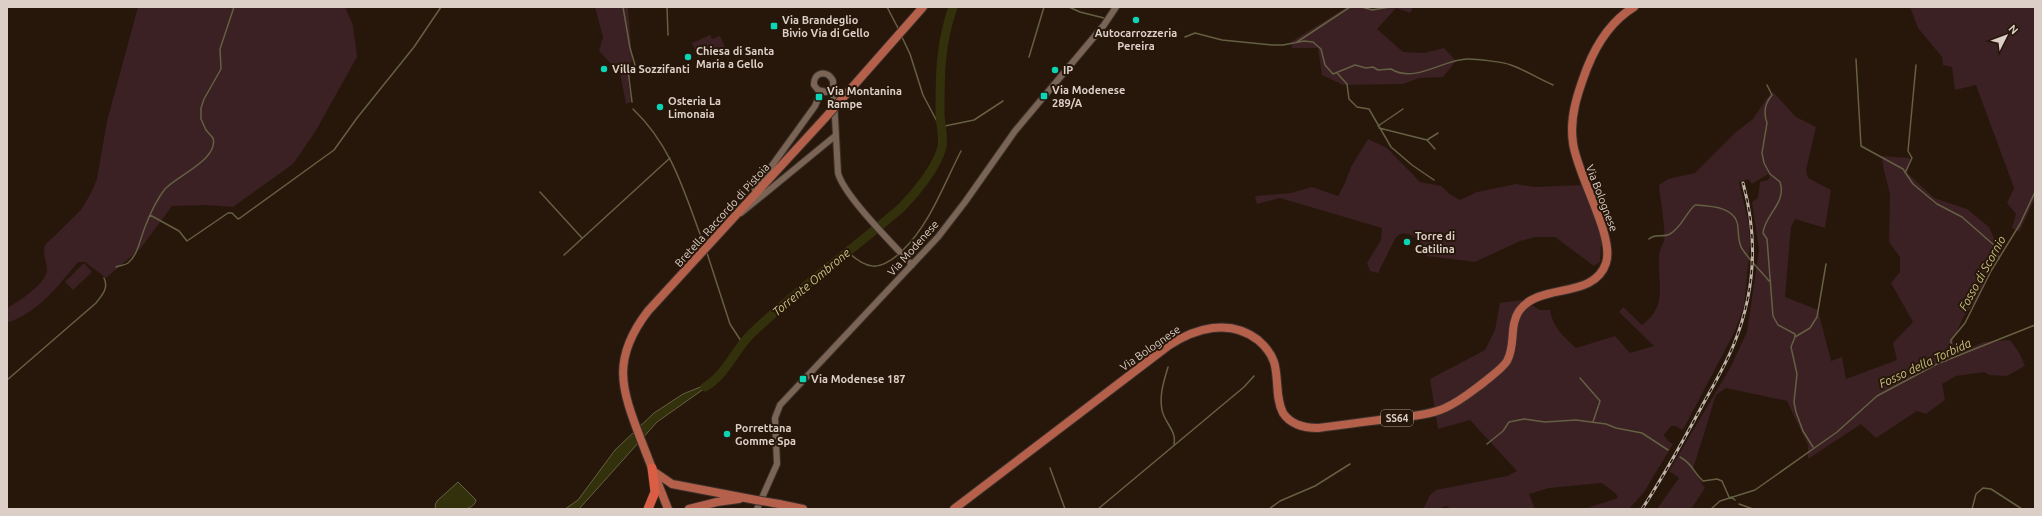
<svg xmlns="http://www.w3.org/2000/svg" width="2042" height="516" viewBox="0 0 2042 516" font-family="Ubuntu,sans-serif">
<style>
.green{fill:#3b2024}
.water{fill:#33310b;stroke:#656043}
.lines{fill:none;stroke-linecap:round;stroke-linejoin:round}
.stream{stroke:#656043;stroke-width:1.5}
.river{stroke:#33310b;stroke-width:9}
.minor-casing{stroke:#3c302c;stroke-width:8}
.major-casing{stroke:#3c302c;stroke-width:10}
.highway-casing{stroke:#3c302c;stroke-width:10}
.minor{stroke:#796455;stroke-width:6}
.major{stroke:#b4604b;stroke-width:8}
.highway{stroke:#db5e44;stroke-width:9}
.rail-casing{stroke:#c0b3aa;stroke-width:3}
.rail{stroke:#27170a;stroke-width:1.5;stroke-dasharray:4.5;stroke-linecap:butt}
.major-bridge-casing{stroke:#3c302c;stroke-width:10;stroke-linecap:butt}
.major-bridge{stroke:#b4604b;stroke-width:8}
.poi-dot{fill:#0bd5b5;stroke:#27170a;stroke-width:1.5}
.labels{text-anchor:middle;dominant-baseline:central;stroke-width:4;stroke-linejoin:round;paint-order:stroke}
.shield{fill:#27170a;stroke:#a5988e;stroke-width:1}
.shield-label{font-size:10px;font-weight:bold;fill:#dbcfc7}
.poi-label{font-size:11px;font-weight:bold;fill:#dbcfc7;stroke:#27170a;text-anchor:start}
.street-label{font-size:11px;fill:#dbcfc7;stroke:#27170a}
.water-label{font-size:12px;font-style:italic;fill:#c6c281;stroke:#27170a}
</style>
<rect width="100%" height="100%" fill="#27170a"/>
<path class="green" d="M138 7H345L353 25 357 57 315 132 293 164 233 207 206 205 172 206 141 248 106 278 85 262H78C57 287 39 312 7 323V308C18 302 46 284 47 270 47 262 42 254 45 245L81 210 91 193 97 179 107 121Z
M595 7H628L632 58 628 80 631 102 626 104 620 73 599 51 603 37Z
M1347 7H1413L1410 13 1396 8 1377 29 1403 52 1424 53 1444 48 1456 61 1443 77 1419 78 1403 84 1343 85 1322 75 1318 48H1292L1291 42Z
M1910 7H2035V198L2019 232 2012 228 2016 214 2007 203 2014 188 1976 85 1955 90 1952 67 1943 65 1942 57 1918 28Z
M710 35 712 39 720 36 725 47 698 58 692 43Z
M1773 92 1796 117 1816 127 1806 170 1808 178 1831 190 1825 228 1795 219 1791 227 1785 297 1818 310 1831 361 1842 357 1846 379 1897 360 1893 343 1913 322 1891 283 1900 272V257L1889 242 1890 194 1883 166 1882 156 1910 158 1907 173 1934 198 1967 209 1989 227 1995 240 1994 255 1978 298 1964 316 1953 340 1954 348 1959 353 1984 342 2010 340 2020 354 2025 366 2007 376 1989 375 1984 372 1956 376 1942 384 1945 400 1926 414 1917 411 1876 438 1861 424 1808 459V445L1787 401 1726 388 1716 395 1693 469 1705 488 1691 509H1657L1679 478 1669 471 1730 368 1747 332 1759 250 1752 202 1758 198 1760 182 1768 180 1770 176 1768 174 1752 184 1748 179 1739 182 1749 225 1750 246 1744 306 1735 331 1684 428 1682 430 1676 426H1671L1664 435 1668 441 1673 444 1644 492 1629 509H1584L1618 498 1616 494 1602 483 1549 488 1529 494 1535 509H1452L1446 506 1438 509H1423L1430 495 1436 490 1507 476 1517 471 1470 420 1438 429 1430 379 1485 350 1495 330 1500 303 1522 300 1540 310H1550C1553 328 1563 336 1576 348L1615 336 1630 353 1654 346 1619 312 1623 307 1642 325C1669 305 1657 282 1659 254 1660 249 1663 245 1664 240 1666 229 1660 199 1659 185L1668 179 1695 173 1736 132 1753 119 1767 98Z
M1368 139 1387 148 1420 182 1441 186 1451 195 1460 200 1477 192 1516 184 1534 187 1582 185 1602 231 1600 262 1594 266 1555 237H1535L1520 241 1475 262 1427 256 1419 239C1411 235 1403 230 1396 237L1378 273 1370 271 1367 263 1381 240 1382 228 1280 198 1257 204 1255 196 1291 193 1312 187 1338 196 1345 183 1351 167Z
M84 263 92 272 73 290 65 282Z"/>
<path class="water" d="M715 381 657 422 579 509H565L578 500 615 450 654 413 683 394Z
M458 482 475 499 476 501C471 514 447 509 436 509L435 505 437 501Z"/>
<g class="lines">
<path class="stream" d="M623 7 630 48 635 65 628 70 632 102
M667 7 668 35
M887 7 899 30
M1069 7 1080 12 1104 18
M1362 7 1372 10 1390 7
M901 35 910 54 923 95 940 127 974 120 1003 101
M1185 37 1195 33 1222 40 1273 45H1283L1304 41 1313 42 1321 49 1325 65 1333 74 1355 65 1366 68 1373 67 1378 70 1391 69C1415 84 1443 59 1468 59 1476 59 1504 62 1511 65 1525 70 1539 79 1553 85
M1297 42 1350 7
M1029 57 1044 7
M1856 59 1861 146 1903 169 1913 184 1937 204 1962 217 1995 246 1999 259
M1337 73 1347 84 1349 99 1357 107 1369 109 1391 147 1412 165 1434 180
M1767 85 1772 95C1765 103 1763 112 1767 123L1762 153 1764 163 1770 174 1780 182C1787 203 1765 214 1763 233L1767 239 1773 316 1778 325 1795 334V337
M633 109C673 147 685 195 704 245
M1378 126 1403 109
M1379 128 1427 140 1435 149
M1427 140 1438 133
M1905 173 1912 158 1908 151 1916 65
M540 192 582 238
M150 215 179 231 187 241 228 213H232L238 219 240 218 334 150 357 118 414 47 441 7
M1649 239C1655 233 1663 238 1670 234 1682 227 1685 214 1695 205 1712 206 1738 207 1738 229 1739 237 1738 244 1743 250 1750 261 1761 271 1769 281
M902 251C930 224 943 186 961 151
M848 252C867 270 879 271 899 254
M707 253 730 324 743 344
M564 255 670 158
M116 267C120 265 124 266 128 263 138 255 140 239 145 227 150 214 156 200 165 189 178 175 219 159 213 138L206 130 201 119V108L204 99 221 69 220 49 234 7
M1946 361 1951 351V340L1965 323 1991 271 2020 224 2035 192
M1168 367C1164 381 1159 395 1162 410 1164 422 1177 431 1174 444
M1580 378 1600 401 1593 422
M7 380 96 303C102 295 109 288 104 278
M1487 444 1503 431 1509 422 1524 419 1545 422 1576 420 1606 424 1616 428 1642 433 1668 450
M1813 447 1803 431 1796 412 1794 402 1797 374 1791 347 1795 337 1810 328 1817 317 1826 264
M1680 457C1693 464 1693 472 1703 481L1717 479 1722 481 1729 497
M1050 468 1065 509
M1731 497 1735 500
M1739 504 1753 509
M1098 509 1244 387 1254 376
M1269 509 1280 501 1315 486 1350 464
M1711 509 1720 501 1755 490 1837 432 1877 396 1937 364 2035 325
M1972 509 1976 494 1983 488 1991 489 2022 509"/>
<path class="river" d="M705 387C726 375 735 349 752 333 799 288 852 250 901 208 916 193 937 167 942 147 944 137 940 123 940 113 940 75 940 44 953 7"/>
<defs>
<path id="minor" d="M832 87 826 92 818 90 814 85C813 72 828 69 833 81L838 173C844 196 894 245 912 265
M755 189 815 106 821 92
M741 213 835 136
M757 509 777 464 775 418 780 405 938 237 965 202 1015 131 1104 25 1116 7"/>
<path id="major" d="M841 100 923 7
M656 473 672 484 756 500
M779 504 803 509
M668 509C659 486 650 463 641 440 621 388 611 359 648 311L825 118
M689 509 717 502 739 499
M954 509 1168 346C1195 328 1230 318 1258 340 1265 346 1271 353 1274 362 1279 378 1275 398 1283 413 1291 425 1304 428 1318 428 1343 425 1369 421 1395 418 1411 416 1430 415 1445 408 1459 402 1471 392 1483 383 1491 376 1502 369 1507 361 1516 345 1509 326 1519 311 1539 282 1594 300 1606 263 1615 237 1577 175 1573 143 1569 117 1578 92 1587 68 1597 43 1611 21 1634 7"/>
<path id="highway" d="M648 509 655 492 652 468"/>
</defs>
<use href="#minor" class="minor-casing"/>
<use href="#major" class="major-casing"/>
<use href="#highway" class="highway-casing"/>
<use href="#minor" class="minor"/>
<use href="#major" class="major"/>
<use href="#highway" class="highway"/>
<defs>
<path id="rail" d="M1642 509C1664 476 1683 441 1702 406 1713 386 1725 366 1734 344 1755 292 1758 237 1743 183"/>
</defs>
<use href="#rail" class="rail-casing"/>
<use href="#rail" class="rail"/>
<defs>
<path id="major-bridge" d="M825 118 841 100
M756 500 779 504"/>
</defs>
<use href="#major-bridge" class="major-bridge-casing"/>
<use href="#major-bridge" class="major-bridge"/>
</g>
<g class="poi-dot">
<circle cx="1136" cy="20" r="4"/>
<rect x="770" y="22" width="8" height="8" rx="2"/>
<circle cx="688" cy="57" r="4"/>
<circle cx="604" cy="69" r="4"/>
<circle cx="1055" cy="70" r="4"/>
<rect x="1040" y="92" width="8" height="8" rx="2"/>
<rect x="815" y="93" width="8" height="8" rx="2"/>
<circle cx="660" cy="107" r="4"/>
<circle cx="1407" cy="242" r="4"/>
<rect x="799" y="375" width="8" height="8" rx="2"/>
<circle cx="727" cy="434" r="4"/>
</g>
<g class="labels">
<rect class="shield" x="1381" y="410" width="32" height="16" rx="3"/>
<g class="shield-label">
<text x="1397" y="418">SS64</text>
</g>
<g class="poi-label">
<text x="782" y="20">Via Brandeglio<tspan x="782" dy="13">Bivio Via di Gello</tspan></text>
<text x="1136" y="33" text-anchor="middle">Autocarrozzeria<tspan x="1136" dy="13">Pereira</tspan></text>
<text x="696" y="51">Chiesa di Santa<tspan x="696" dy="13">Maria a Gello</tspan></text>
<text x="612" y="69">Villa Sozzifanti</text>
<text x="1063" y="70">IP</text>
<text x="1052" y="90">Via Modenese<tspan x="1052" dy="13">289/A</tspan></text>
<text x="827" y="91">Via Montanina<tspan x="827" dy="13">Rampe</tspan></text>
<text x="668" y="101">Osteria La<tspan x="668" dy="13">Limonaia</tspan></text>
<text x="1415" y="236">Torre di<tspan x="1415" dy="13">Catilina</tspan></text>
<text x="811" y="379">Via Modenese 187</text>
<text x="735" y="428">Porrettana<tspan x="735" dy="13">Gomme Spa</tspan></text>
</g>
<g class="street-label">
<text transform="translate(1602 198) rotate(69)">Via Bolognese</text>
<text transform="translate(722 215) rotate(-48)">Bretella Raccordo di Pistoia</text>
<text transform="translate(913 248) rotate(-48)">Via Modenese</text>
<text transform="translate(1150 348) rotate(-35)">Via Bolognese</text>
</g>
<g class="water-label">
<text transform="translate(1982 273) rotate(-61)">Fosso di Scornio</text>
<text transform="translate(811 282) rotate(-40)">Torrente Ombrone</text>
<text transform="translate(1925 363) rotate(-25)">Fosso della Torbida</text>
</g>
</g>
<rect width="2042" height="516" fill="none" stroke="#dbcfc7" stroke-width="16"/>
<g transform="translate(2006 36) rotate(48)" stroke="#27170a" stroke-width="3" paint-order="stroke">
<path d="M0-3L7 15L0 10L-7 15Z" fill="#dbcfc7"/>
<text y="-6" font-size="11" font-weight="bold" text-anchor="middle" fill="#dbcfc7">N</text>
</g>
</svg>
